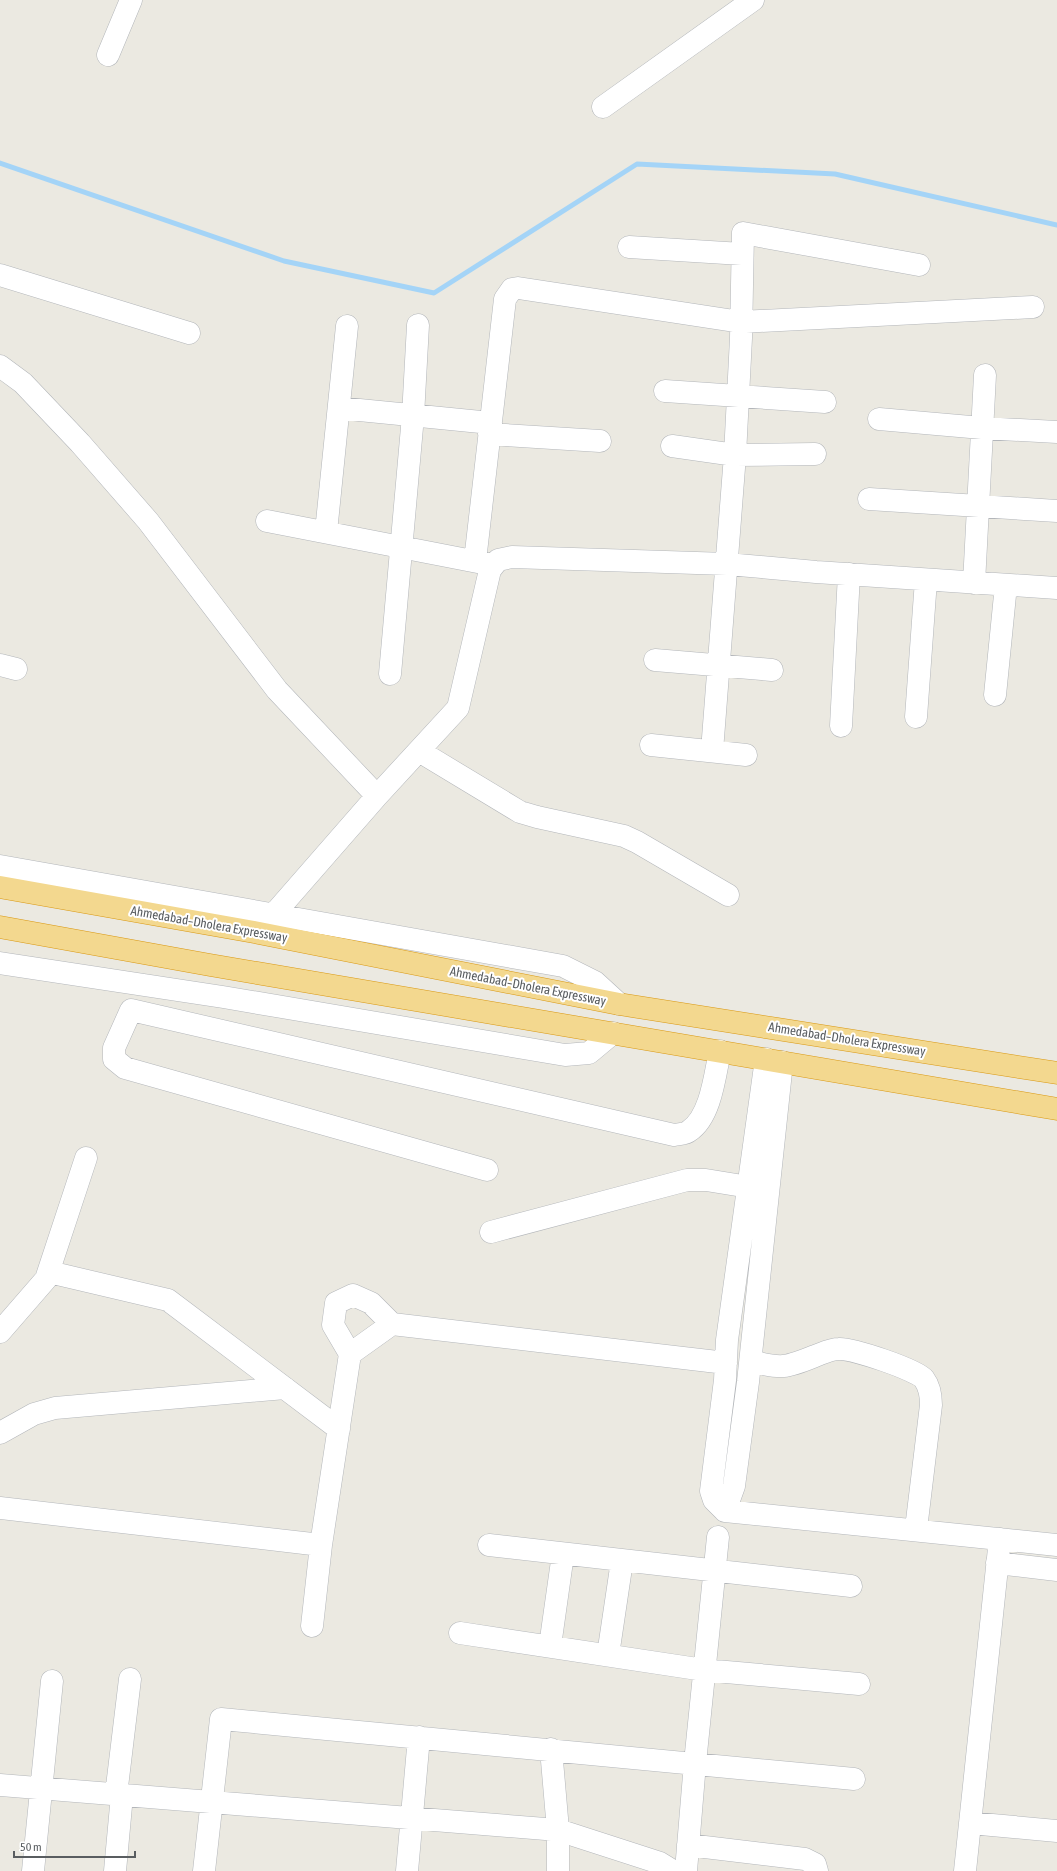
<svg xmlns="http://www.w3.org/2000/svg" width="1057" height="1871" viewBox="0 0 1057 1871" font-family="'Asap Condensed',sans-serif">
<style>
.lines{fill:none;stroke-linecap:round;stroke-linejoin:round}
.stream{stroke:#a4d4f7;stroke-width:5}
.minor-casing{stroke:#b3b6ba;stroke-width:23}
.highway-casing{stroke:#d99813;stroke-width:23}
.minor{stroke:#fff;stroke-width:22}
.highway{stroke:#f3d88f;stroke-width:22}
.labels{text-anchor:middle;dominant-baseline:central;stroke-width:4;stroke-linejoin:round;paint-order:stroke}
.street-label{font-size:13px;fill:#595d60;stroke:#fff}
</style>
<rect width="100%" height="100%" fill="#ebe9e1"/>
<g class="lines">
<path class="stream" d="M0 163 284 261 434 293 637 164 835 174 1057 225"/>
<defs>
<path id="minor" d="M108 55 131 0
M603 107 753 0
M629 247 742 254
M0 275 189 333
M0 366 23 383 80 443 148 521 277 690 377 796 458 708 490 570 498 560 512 557 727 564 816 572 1057 588
M665 391 825 402
M339 408 491 423
M879 419 982 428 1057 432
M489 434 600 441
M672 446 735 455 815 454
M869 499 1057 511
M267 521 488 564
M326 532 347 326
M475 561 505 299 512 289 518 288 741 322 1033 307
M974 583 985 375
M655 660 772 670
M0 665 16 669
M390 674 413 416 418 325
M995 695 1006 585
M916 717 926 580
M841 726 849 574
M651 745 746 755
M419 751 520 812 537 817 624 836 637 842 728 895
M712 751 735 455 741 338 743 233 919 265
M0 866 563 966 595 982 619 1004
M274 914 377 796
M0 963 223 997 565 1055 589 1053 613 1033
M766 1059 727 1340 725 1380 711 1491 714 1500 725 1511 1057 1545
M487 1170 125 1068 114 1059V1048L131 1010 674 1135C679 1134 686 1134 689 1131 711 1117 715 1074 720 1051
M491 1232 687 1180H706L749 1187
M49 1272 168 1300 339 1429
M0 1332 46 1279 86 1158
M350 1354 333 1325 336 1303 353 1295 371 1303 392 1324
M751 1361C781 1369 786 1368 815 1356 823 1353 831 1349 839 1349 852 1348 917 1370 924 1379 930 1387 931 1396 931 1405L916 1529
M0 1433 34 1414 55 1408 285 1388
M0 1508 321 1545 350 1354 392 1324 726 1363
M725 1511 734 1486 748 1382 782 1062
M489 1545 851 1586
M997 1563 1057 1570
M312 1626 321 1545
M460 1633 704 1670 859 1684
M550 1646 563 1554
M608 1655 622 1561
M551 1749 558 1830V1871
M0 1785 558 1830 660 1863 673 1871
M116 1795 130 1679
M970 1823 1057 1831
M688 1845 805 1859 815 1864 817 1871
M33 1871 52 1681
M115 1871 122 1795
M204 1871 221 1719 854 1779
M407 1871 419 1737
M686 1871 695 1763 718 1537
M965 1871 1000 1539"/>
<path id="highway" d="M0 887 254 932 619 1004 1057 1073
M0 927 210 965 1057 1109"/>
</defs>
<use href="#minor" class="minor-casing"/>
<use href="#highway" class="highway-casing"/>
<use href="#minor" class="minor"/>
<use href="#highway" class="highway"/>
</g>
<g class="labels">
<g class="street-label">
<text transform="translate(209 924) rotate(10)">Ahmedabad–Dholera Expressway</text>
<text transform="translate(528 986) rotate(11)">Ahmedabad–Dholera Expressway</text>
<text transform="translate(847 1039) rotate(9)">Ahmedabad–Dholera Expressway</text>
</g>
</g>
<path d="M14 1851v6h121v-6" fill="none" stroke="#595d60" stroke-width="2"/>
<text x="20" y="1851" font-size="12" fill="#595d60" stroke="#ffffff" stroke-width="3" paint-order="stroke">50 m</text>
</svg>
